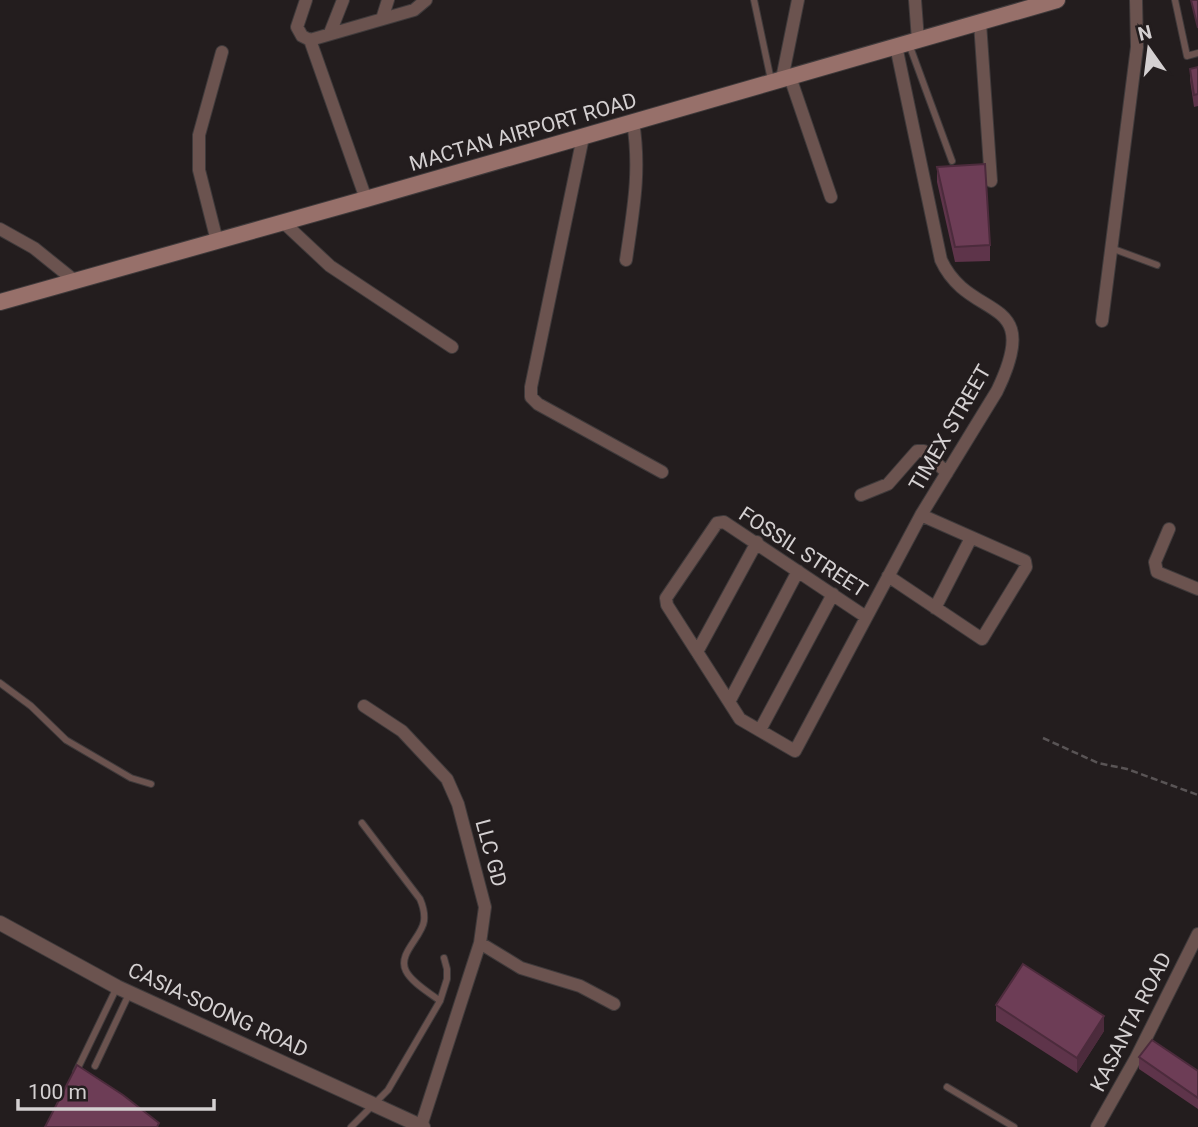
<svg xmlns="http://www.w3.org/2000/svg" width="1198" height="1127" viewBox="0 0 1198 1127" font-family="Roboto,sans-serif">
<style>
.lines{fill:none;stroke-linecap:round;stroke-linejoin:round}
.service-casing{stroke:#3f3a3b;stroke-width:8}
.minor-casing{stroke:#3f3a3b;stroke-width:14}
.tertiary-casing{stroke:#3f3a3b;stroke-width:16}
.secondary-casing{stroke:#3f3a3b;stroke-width:18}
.path{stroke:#595455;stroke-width:2.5;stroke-dasharray:7 3.5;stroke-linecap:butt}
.service{stroke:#6b534f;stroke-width:6}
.minor{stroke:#6b534f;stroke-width:12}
.tertiary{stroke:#6b534f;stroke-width:14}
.secondary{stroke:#97706a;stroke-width:16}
.wall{fill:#5e344a}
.shaded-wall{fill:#4c2b3c}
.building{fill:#6d3d56;stroke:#4c2b3c;stroke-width:2}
.labels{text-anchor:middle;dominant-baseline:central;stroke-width:5;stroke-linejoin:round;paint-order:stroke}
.street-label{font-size:21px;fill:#d4d0d1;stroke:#231d1e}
</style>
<rect width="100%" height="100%" fill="#231d1e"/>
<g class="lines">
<defs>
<path id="service" d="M754 0 771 80
M1175 0 1187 56 1198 53
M909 44 952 161
M1111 248 1157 265
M0 683 31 706 66 740 131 778 151 784
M362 823 420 899C423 906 425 913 424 921 422 937 397 954 406 971 412 983 430 993 440 1001
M95 1066 129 994
M76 1072 117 987
M947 1087 1014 1127
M351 1127 388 1090 440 1001 447 979V969L444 958"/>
<path id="minor" d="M306 0 297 27 302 36 310 40
M915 0 918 40
M382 19 388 0
M980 23 991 181
M330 33 343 0
M790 77 831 197
M782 79 798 0
M583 137 531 387V397L538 404 662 472
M366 199 310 40 414 10 426 0
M283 222 330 266 452 347
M0 229 34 248 75 281
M217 241 199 170V135L222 52
M626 260C633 211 641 172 633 122
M1102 321 1137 47 1136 0
M861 495 888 484 917 451H924L947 473
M1169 529 1155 562 1157 572 1198 589
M888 576 982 639 1026 567 1025 561 921 515
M935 608 971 538
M866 617 724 522 717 523 666 598 667 605 740 719 795 751 921 515 997 391C1045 292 970 323 941 260L896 46
M697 652 757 542
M729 702 798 571
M364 706 402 731 447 779 458 804 485 907 480 943 421 1126
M760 730 833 594
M480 943 521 968 580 986 614 1004
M1097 1127 1136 1058 1198 934"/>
<path id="tertiary" d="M0 923 117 987 423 1127"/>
<path id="secondary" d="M0 302 366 199 1057 0"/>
</defs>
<use href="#service" class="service-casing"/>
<use href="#minor" class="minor-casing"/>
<use href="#tertiary" class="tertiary-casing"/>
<use href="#secondary" class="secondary-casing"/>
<path class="path" d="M1043 738 1098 763 1127 769 1198 795"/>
<use href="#service" class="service"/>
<use href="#minor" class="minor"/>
<use href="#tertiary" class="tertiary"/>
<use href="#secondary" class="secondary"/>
</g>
<path class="wall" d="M1198 67V106L1194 107 1190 80V69Z
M937 167 990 245V261L955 262 937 182Z
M996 1005 1104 1031 1077 1073 996 1021Z
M1139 1057 1198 1071V1109L1139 1069Z"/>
<path class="shaded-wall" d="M1104 1016V1031L1077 1073V1058Z"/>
<path class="building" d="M1191 0H1198V28Z
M1198 67V94L1194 95 1190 69Z
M985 164 990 245 955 247 937 167Z
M1023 964 1104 1016 1077 1058 996 1005Z
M1152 1040 1198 1071V1098L1139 1057Z
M77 1065 123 1095 159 1123 157 1127H45Z"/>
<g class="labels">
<g class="street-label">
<text transform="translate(523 132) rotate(-16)">MACTAN AIRPORT ROAD</text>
<text transform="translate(950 428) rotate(-60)">TIMEX STREET</text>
<text transform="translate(803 552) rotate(33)">FOSSIL STREET</text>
<text transform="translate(491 853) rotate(75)">LLC GD</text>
<text transform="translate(218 1010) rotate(25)">CASIA-SOONG ROAD</text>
<text transform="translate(1131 1022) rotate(-63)">KASANTA ROAD</text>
</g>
</g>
<g transform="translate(1149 49) rotate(346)" stroke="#231d1e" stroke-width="5" paint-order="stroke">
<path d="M0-5L12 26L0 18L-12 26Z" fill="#d4d0d1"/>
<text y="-10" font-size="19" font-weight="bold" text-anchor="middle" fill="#d4d0d1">N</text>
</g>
<path d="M18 1099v10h196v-10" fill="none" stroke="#d4d0d1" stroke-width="3.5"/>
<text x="28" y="1099" font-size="21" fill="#d4d0d1" stroke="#231d1e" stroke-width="5" paint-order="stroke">100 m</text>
</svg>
